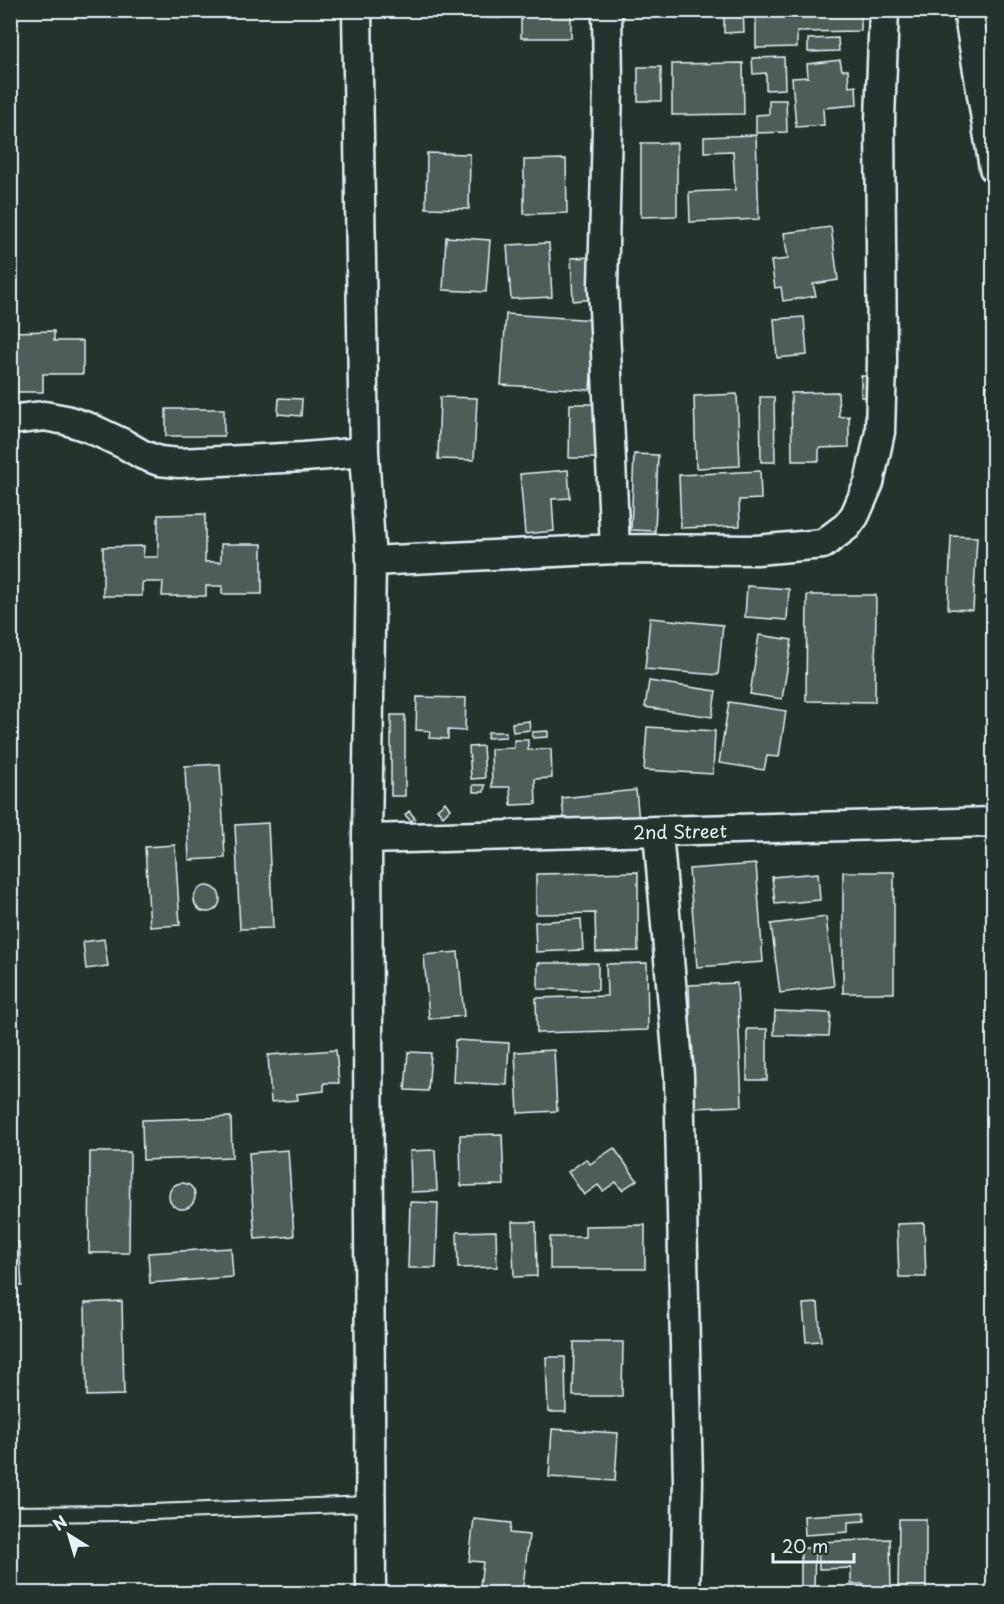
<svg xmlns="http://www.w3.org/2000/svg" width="1004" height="1604" viewBox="0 0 1004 1604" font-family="'Playpen Sans',sans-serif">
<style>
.building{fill:#505c59;stroke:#e8f1f8;stroke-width:1.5}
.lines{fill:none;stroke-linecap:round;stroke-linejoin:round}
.service-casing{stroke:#e8f1f8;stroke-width:18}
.minor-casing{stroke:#e8f1f8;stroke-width:33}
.service{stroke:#26332d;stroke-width:14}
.minor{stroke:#26332d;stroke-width:28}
.labels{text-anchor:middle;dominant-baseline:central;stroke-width:6;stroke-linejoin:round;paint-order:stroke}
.street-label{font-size:18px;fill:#e8f1f8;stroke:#26332d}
</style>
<rect width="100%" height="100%" fill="#26332d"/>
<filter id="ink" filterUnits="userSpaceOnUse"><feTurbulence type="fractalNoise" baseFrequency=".0167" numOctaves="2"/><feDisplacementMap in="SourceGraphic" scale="12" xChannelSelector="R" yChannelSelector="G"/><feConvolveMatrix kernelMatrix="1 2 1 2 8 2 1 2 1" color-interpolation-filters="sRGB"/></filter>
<g filter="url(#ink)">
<path class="building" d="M488 10H501V18H488Z
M521 10H571V38H521Z
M724 10H743L744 32 724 33Z
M756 10H861V31L797 32V47L756 48Z
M838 38 839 51 808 52V39Z
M784 57 785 89 766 90V73L753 74 752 58Z
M840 60 842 70H848L849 87 856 86 857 105 823 108 824 125 796 127 792 78 808 77 807 64Z
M743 63 744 114 672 115V64Z
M638 67H661V101H638Z
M769 100H786L787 132 756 133V115L769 114Z
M756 135 759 219 690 222 689 192 735 190 733 151 704 152V137Z
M641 143H677V216L641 217Z
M427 153 470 154 469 209 426 208Z
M566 159 567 213 524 214V160Z
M831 227 838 280 813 284 816 296 783 301 781 287 775 288 771 261 788 259 784 233Z
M446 237 490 240 486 292 443 290Z
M549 243 552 297 511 299 507 245Z
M592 257 594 299 573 301 571 258Z
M506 314 595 320 590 390 501 385Z
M804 317 807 355 777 358 774 319Z
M54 331V341H83V374H43V392H10V332Z
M861 376H872V397H861Z
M986 386H994V413L988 414Z
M838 392 839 417 849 416V447L819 448V461H792L791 393Z
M737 394 740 466 696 468 694 396Z
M440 397 477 398 474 460 438 459Z
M760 397H774L775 462H761Z
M279 398 302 399 301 416 278 414Z
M570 404H599L598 458H569Z
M166 409H224V436H166Z
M986 424H994V440H986Z
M987 448H994V483H988Z
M634 454 658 455 655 531 631 530Z
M568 470 570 498 552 499 554 531 525 534 520 474Z
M760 471 761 499 739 500 740 526 681 528 679 475Z
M988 490H994V561L989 562Z
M205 514V562H221V544H262V594H222V586H206V596H162L163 582H142V596H103V547L144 546 143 557H158V515Z
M951 536 977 537 973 610 948 609Z
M747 586 789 589 787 620 745 617Z
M807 595H876L875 702 806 701Z
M650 618 723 625 718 675 645 669Z
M759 635 792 640 782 699 750 694Z
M649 681 716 691 712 717 645 707Z
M417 697 466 698 465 731 448 730V739L429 738 430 731 416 730Z
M729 702 786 711 779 757 767 756 764 770 719 763Z
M391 715H405V796H391Z
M529 721 530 730 513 732 512 723Z
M647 727 715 731 713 774 644 770Z
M548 731V737L533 738 532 732Z
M488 732H506V737L487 738Z
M514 740H528V750L551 749 552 778 535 779 536 804 511 805 510 787H492L491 749 514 748Z
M483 746 485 778 471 779 469 747Z
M220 764 225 858 189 860 185 766Z
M473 785H485L484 792H473Z
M636 790 639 821 565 829 562 798Z
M445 802 450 809 443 816 437 809Z
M409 811 415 818 411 821 405 815Z
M268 823 273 928 240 929 235 825Z
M175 845 180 925 150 927 145 847Z
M756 864 763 962 697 967 689 869Z
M638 872V951L596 952 595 913 536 914V874Z
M843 872H894V993H843Z
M818 873 820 900 775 904 772 877Z
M194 899a13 13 0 1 1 26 0a13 13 0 1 1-26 0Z
M826 917 834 986 780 993 771 924Z
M581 919 583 950 536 952 535 922Z
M104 939 108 966 86 969 83 942Z
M458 952 464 1016 429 1019 424 955Z
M538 963H598V990L538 989Z
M647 963 648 1030 537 1033 536 998 607 996 606 964Z
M737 983 742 1106 693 1108 689 985Z
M775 1011 831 1013 829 1036 774 1035Z
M747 1029H767V1080H747Z
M455 1040 509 1043 507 1085 453 1082Z
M336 1050 339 1083H324V1091L297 1094 298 1100 271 1102 268 1055Z
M554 1050 557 1111 518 1113 515 1052Z
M408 1052 431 1053 428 1091 405 1090Z
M231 1117 232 1157 143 1160 142 1120Z
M502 1134 504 1185 461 1186 460 1135Z
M614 1148 637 1180 622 1190 616 1182 603 1191 598 1185 584 1195 568 1172 586 1159 590 1164Z
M288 1150 294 1236 255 1239 249 1153Z
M435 1150 437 1191 411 1192 410 1151Z
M90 1152H130L129 1253H89Z
M169 1196a13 13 0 1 1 26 0a13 13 0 1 1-26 0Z
M410 1202 438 1203 436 1268H408Z
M512 1222H536L537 1276 514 1277Z
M924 1223 926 1277H899L897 1224Z
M645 1225V1269H550V1237H585V1226Z
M496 1231 497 1267 458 1268 457 1232Z
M19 1242 22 1286H10V1243Z
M231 1248 233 1277 150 1283 148 1253Z
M122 1301 124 1395 87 1396 85 1303Z
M818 1303 821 1341 806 1342 803 1304Z
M574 1342H623L622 1396H573Z
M546 1357H565L566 1412H548Z
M552 1429 618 1433 615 1481 549 1477Z
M864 1512 865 1521 848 1522V1532L805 1535 804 1516Z
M474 1519 511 1523 510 1533 529 1535 522 1594H479L483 1562 469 1561Z
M899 1519H926V1594H898Z
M890 1539 891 1594H864V1584H851V1568L819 1569 818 1542Z
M801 1548H815L814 1588H801Z"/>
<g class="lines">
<defs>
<path id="service" d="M10 1514 124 1513 370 1504"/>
<path id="minor" d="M357 10 364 452 371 561 367 839 371 1594
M607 10 608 87 603 286 615 549
M968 10 994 168
M10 420 44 416 66 420 90 428 124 444 143 455 159 461 179 463 304 457 364 452
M371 561 615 549 757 550 823 544 847 526 855 515 869 483 880 432 882 363 880 120 884 10
M658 832 679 1075 688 1482 685 1594
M367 839 994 822"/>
</defs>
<use href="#service" class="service-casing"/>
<use href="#minor" class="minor-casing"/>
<use href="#service" class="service"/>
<use href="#minor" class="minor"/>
</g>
</g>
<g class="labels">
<g class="street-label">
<text transform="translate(680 831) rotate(-1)">2nd Street</text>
</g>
</g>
<rect width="1004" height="1604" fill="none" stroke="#26332d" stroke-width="36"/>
<rect x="18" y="18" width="968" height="1568" fill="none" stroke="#e8f1f8" stroke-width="2" filter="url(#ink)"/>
<g transform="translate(69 1535) rotate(323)" stroke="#26332d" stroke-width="4.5" paint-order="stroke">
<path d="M0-4.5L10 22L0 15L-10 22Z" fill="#e8f1f8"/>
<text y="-9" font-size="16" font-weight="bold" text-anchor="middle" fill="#e8f1f8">N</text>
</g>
<path d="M773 1553v9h81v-9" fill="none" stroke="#e8f1f8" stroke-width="3"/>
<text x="782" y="1553" font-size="18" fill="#e8f1f8" stroke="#26332d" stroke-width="4.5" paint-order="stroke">20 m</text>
</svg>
